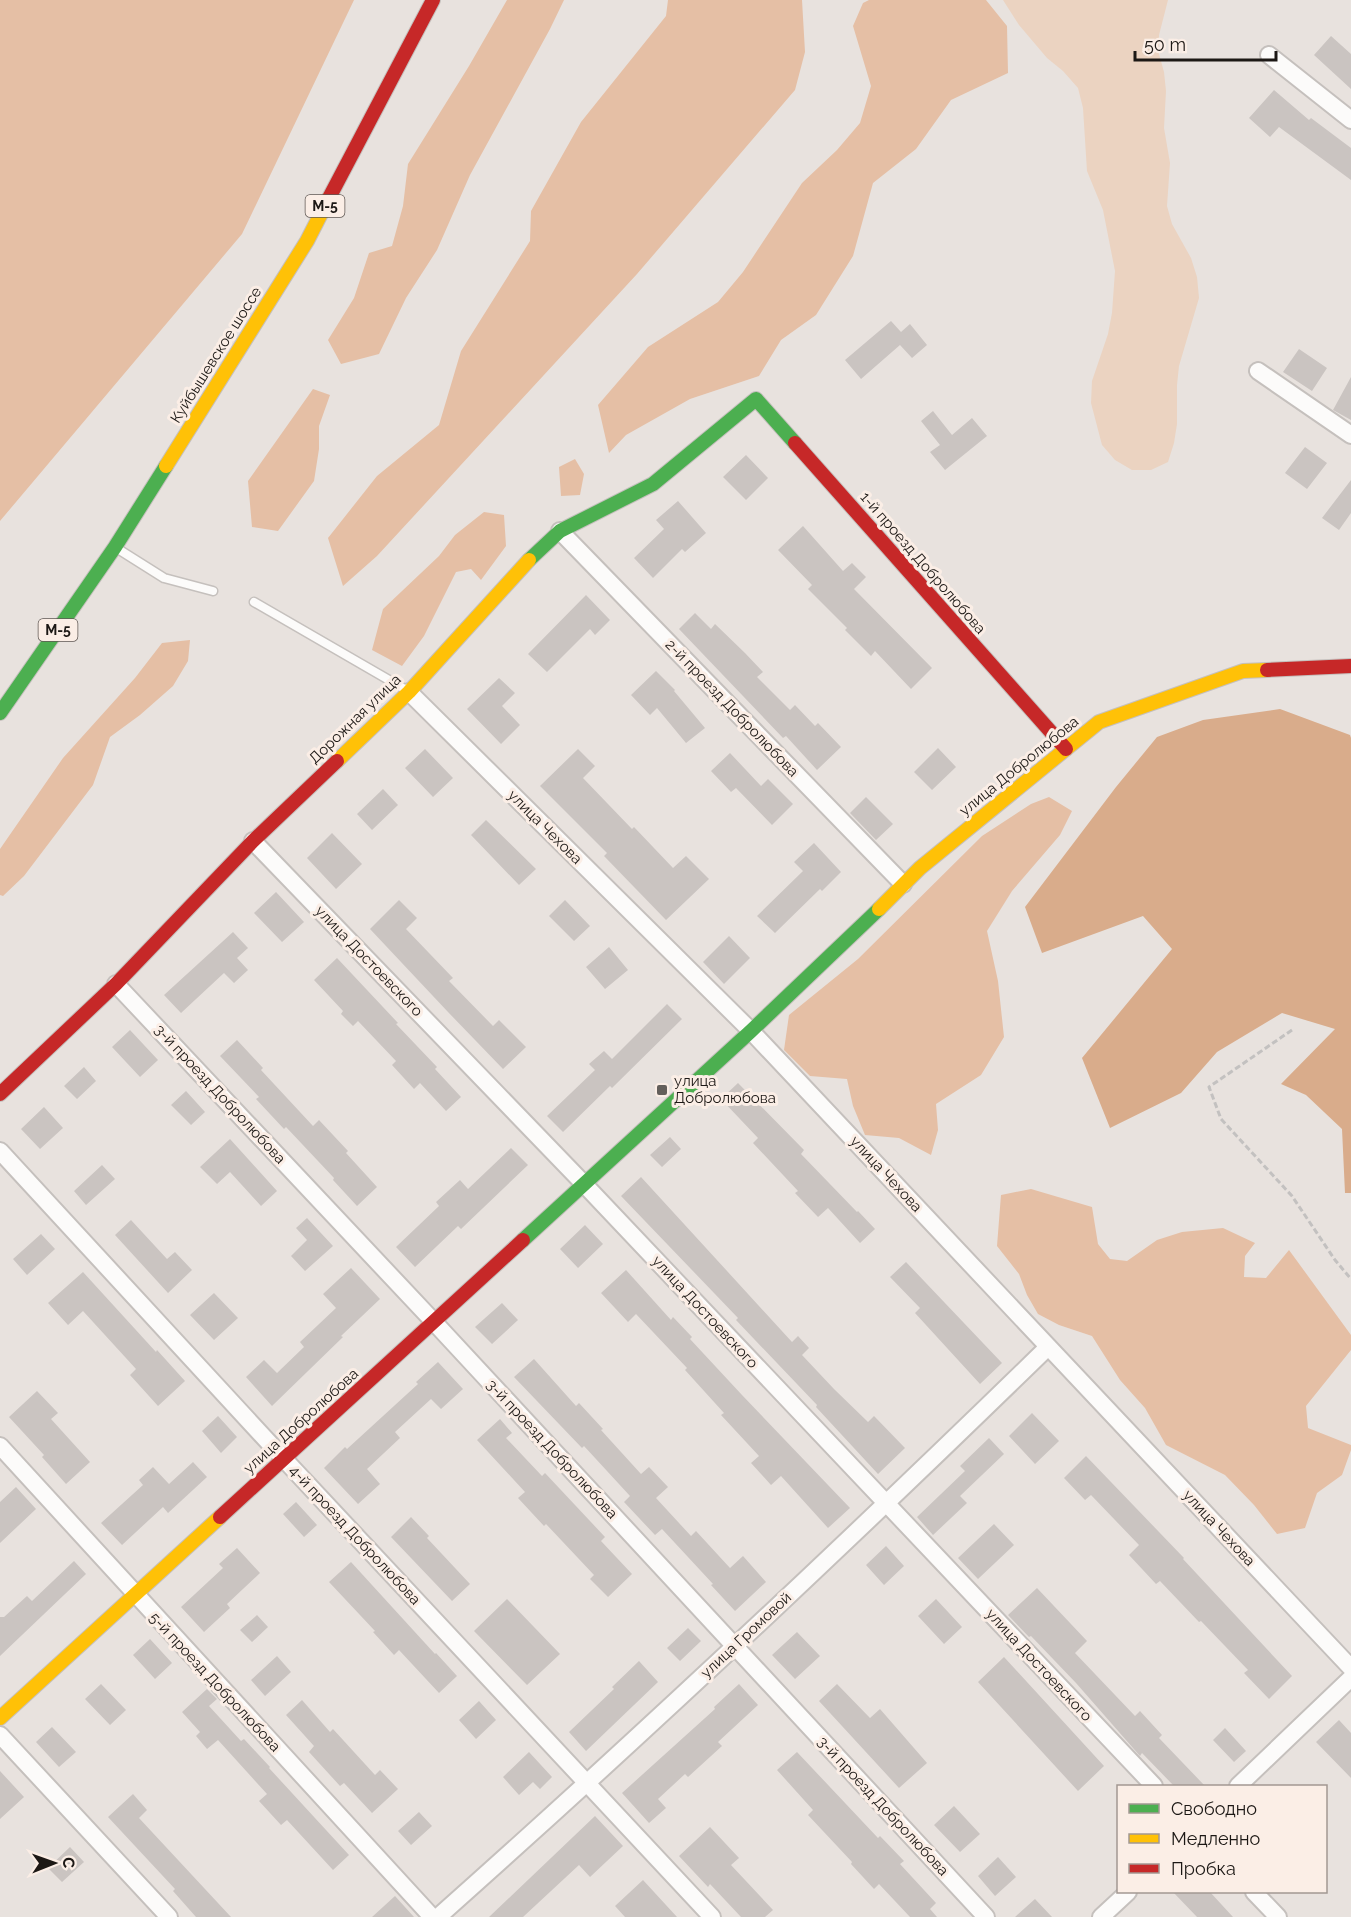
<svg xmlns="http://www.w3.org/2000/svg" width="1351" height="1917" viewBox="0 0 1351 1917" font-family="Raleway,sans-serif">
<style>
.green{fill:#ebd3c1}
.forest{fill:#e5bfa5}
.water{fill:#d9ac8b}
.building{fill:#cac4c1}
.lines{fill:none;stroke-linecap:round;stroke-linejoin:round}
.lane-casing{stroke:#c5c0bd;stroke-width:11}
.street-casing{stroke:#c5c0bd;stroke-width:20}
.fast-casing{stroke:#c5c0bd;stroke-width:16}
.slow-casing{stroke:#c5c0bd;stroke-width:16}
.jam-casing{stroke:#c5c0bd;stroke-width:16}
.path{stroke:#c3c1c0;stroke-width:3;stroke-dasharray:6 3;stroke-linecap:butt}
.lane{stroke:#fcfbfa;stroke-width:8}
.street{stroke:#fcfbfa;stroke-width:16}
.fast{stroke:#4caf50;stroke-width:14}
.slow{stroke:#ffc107;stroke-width:14}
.jam{stroke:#c62828;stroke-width:14}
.poi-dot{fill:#635f5b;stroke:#fbeee6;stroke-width:2}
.labels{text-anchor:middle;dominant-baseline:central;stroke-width:6;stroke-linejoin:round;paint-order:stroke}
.shield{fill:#fbeee6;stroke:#5f5854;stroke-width:1.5}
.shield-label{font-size:14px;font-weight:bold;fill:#1c1815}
.street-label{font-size:15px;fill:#1c1815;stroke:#fbeee6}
.poi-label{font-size:15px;fill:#1c1815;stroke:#fbeee6;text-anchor:start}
</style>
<rect width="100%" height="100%" fill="#e8e2de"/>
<path class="green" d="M1003 0H1168L1159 35V54L1164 72 1166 91 1164 128 1170 163 1167 206 1172 224 1191 258 1197 277 1199 298 1179 366 1177 385V424L1174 443 1168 462 1151 470H1132L1115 460 1102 445 1091 403 1092 381 1108 334 1112 313 1115 271 1103 210 1087 171 1083 108 1078 88 1063 71 1047 58 1019 25Z"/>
<path class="forest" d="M0 0H354L242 234 0 521Z
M507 0H564L550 29 470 175 437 250 406 298 379 354 341 364 328 340 354 298 369 253 392 246 403 206 408 164 469 66Z
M668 0H802L805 52 795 90 637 274 377 556 343 586 328 538 377 476 439 425 461 351 530 241 531 211 581 122 666 16Z
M869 0H986L1007 26 1008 73 951 100 916 149 873 183 853 256 816 315 781 340 759 376 690 399 626 435 609 453 598 405 648 347 718 302 743 272 802 183 837 150 860 123 871 86 853 26 863 3Z
M313 389 330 395 319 426V449L314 481 278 531 252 527 248 481Z
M575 459 584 474 580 495 561 496 559 467Z
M484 512 504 515 506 546 481 580 471 569 456 572 424 636 402 666 372 650 383 609 439 556 455 535Z
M190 640 188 661 173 686 140 715 110 737 93 785 24 876 3 896 0 895V849L63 758 135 678 162 643Z
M1049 797 1072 811 1060 835 1012 891 987 931 998 981 1004 1037 981 1075 936 1104 938 1130 931 1155 899 1138 865 1135 853 1106 847 1079 810 1076 784 1050 789 1015 858 959 982 836 1031 804Z
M1031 1189 1092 1207 1098 1244 1110 1259 1127 1261 1157 1240 1182 1232 1223 1228 1255 1243 1245 1256 1244 1277 1266 1278 1289 1250 1351 1335V1350L1306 1406 1308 1428 1351 1445V1450L1342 1475 1317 1493 1305 1528 1277 1534 1254 1505 1225 1475 1166 1445 1145 1408 1120 1380 1092 1336 1059 1325 1038 1314 1027 1295 1019 1274 997 1246 1001 1195Z"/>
<path class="water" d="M1280 709 1350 735 1351 738V1193H1345L1342 1129 1306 1095 1281 1084 1335 1029 1282 1013 1217 1052 1181 1093 1110 1128 1082 1058 1172 949 1143 916 1042 953 1025 907 1116 787 1157 737 1203 720Z"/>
<path class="building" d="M1331 36 1351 54V89L1314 55Z
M1274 90 1309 120 1311 118 1351 148V180L1279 127 1270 137 1249 118Z
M891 321 901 332 910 324 927 345 912 358 900 345 861 379 845 360Z
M1299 349 1327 368 1312 391 1283 372Z
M1351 377V420L1333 410Z
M933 411 952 435 972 418 987 436 945 470 930 452 940 445 921 421Z
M1305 447 1327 463 1307 489 1285 473Z
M746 455 768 478 746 500 723 477Z
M1351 480V513L1339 530 1322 518Z
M678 501 706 533 685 552 682 549 653 578 634 558 664 529 656 520Z
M803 526 843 571 852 563 866 577 854 589 932 668 911 689 875 651 871 656 845 630 847 628 808 589 812 585 778 550Z
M586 595 610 620 595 635 590 629 547 672 528 654Z
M695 613 711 629 715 624 745 653 763 672 757 677 790 710 795 705 815 726 818 723 841 747 817 770 786 736 783 738 679 629Z
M656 671 675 690 674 691 705 728 686 743 657 708 650 715 631 695Z
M499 678 515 693 502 706 520 725 501 744 467 709Z
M938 748 956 767 932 790 914 772Z
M425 749 453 778 433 797 405 768Z
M578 749 595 766 583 778 632 829 634 827 673 868 686 856 709 879 666 920 604 856 607 853 540 786Z
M730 753 761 786 768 779 793 804 772 825 736 788 731 792 711 771Z
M383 789 398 805 372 830 357 814Z
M866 797 893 824 876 840 850 813Z
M486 820 536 869 519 885 471 835Z
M332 833 362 864 336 889 307 858Z
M814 843 841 872 822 891 820 889 775 933 757 916 803 871 794 862Z
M276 892 304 922 282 942 254 913Z
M399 900 417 918 406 929 453 978 449 981 493 1026 499 1020 526 1047 503 1069 448 1012 370 929Z
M565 900 590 926 574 941 549 916Z
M233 932 248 948 237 958 248 970 234 983 224 973 181 1013 164 995Z
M729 936 750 958 724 984 703 962Z
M609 947 628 970 605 989 586 967Z
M337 958 398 1023 396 1024 437 1067 435 1069 461 1097 446 1111 420 1083 414 1089 392 1065 396 1061 358 1021 353 1026 341 1014 343 1011 314 980Z
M667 1004 682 1019 612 1088 610 1086 563 1132 547 1116 595 1070 589 1064 604 1051 612 1059Z
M130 1030 158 1060 140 1077 112 1047Z
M237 1040 263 1068 261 1070 313 1126 319 1120 348 1151 346 1153 377 1187 357 1206 333 1180 334 1178 286 1127 284 1129 256 1099 259 1097 220 1056Z
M84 1067 96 1081 77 1099 64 1086Z
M738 1083 804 1150 801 1154 857 1212 858 1211 875 1229 860 1243 828 1208 818 1217 795 1193 798 1191 753 1143 758 1138 721 1099Z
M186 1091 205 1112 191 1125 171 1105Z
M44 1107 63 1128 40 1149 21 1129Z
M670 1137 681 1149 662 1167 650 1155Z
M230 1139 277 1191 261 1206 230 1172 217 1184 200 1167Z
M511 1148 528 1165 461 1229 458 1226 415 1267 396 1247 439 1206 436 1202 460 1180 468 1189Z
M102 1165 115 1179 86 1205 74 1191Z
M641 1177 792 1342 798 1336 809 1348 802 1355 834 1389 868 1422 874 1416 905 1448 878 1474 816 1407 817 1405 736 1320 738 1318 621 1196Z
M307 1218 333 1246 305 1271 291 1256 307 1240 296 1228Z
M131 1220 167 1259 175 1252 192 1270 168 1293 115 1235Z
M585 1225 603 1244 578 1268 560 1249Z
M41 1234 55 1249 27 1275 13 1259Z
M906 1262 1002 1363 980 1384 915 1313 920 1308 890 1277Z
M351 1268 380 1299 341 1336 343 1337 272 1406 246 1377 264 1360 277 1373 304 1347 300 1342 336 1308 323 1294Z
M626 1270 671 1320 673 1317 692 1337 690 1339 742 1395 850 1508 828 1528 781 1476 771 1485 751 1463 759 1456 721 1415 724 1413 685 1370 687 1368 636 1314 628 1322 601 1293Z
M83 1272 156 1352 157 1350 185 1381 158 1406 130 1375 136 1369 83 1311 68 1325 48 1303Z
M214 1293 238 1318 214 1340 190 1315Z
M502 1303 518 1320 492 1344 475 1327Z
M534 1359 576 1406 579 1403 603 1429 601 1430 641 1474 649 1467 668 1487 656 1498 691 1536 696 1531 730 1568 743 1556 766 1582 735 1611 711 1585 713 1584 662 1529 655 1535 624 1502 630 1496 584 1446 582 1448 514 1377Z
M438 1362 463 1389 441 1409 431 1399 395 1432 400 1438 367 1469 380 1484 358 1504 324 1468 345 1447 347 1449 418 1384 416 1382Z
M37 1391 58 1413 51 1419 90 1462 66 1484 42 1457 44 1455 9 1417Z
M1032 1413 1059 1441 1035 1464 1009 1436Z
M218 1416 237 1437 221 1453 202 1431Z
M500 1419 512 1433 506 1438 542 1476 545 1473 605 1537 601 1541 632 1574 608 1597 590 1579 594 1575 546 1524 544 1526 518 1498 525 1492 477 1440Z
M989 1438 1004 1454 960 1496 967 1503 933 1535 917 1517 965 1471 960 1466Z
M1086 1456 1184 1558 1183 1559 1292 1676 1269 1699 1244 1673 1248 1670 1201 1621 1199 1622 1160 1581 1156 1584 1129 1555 1139 1545 1091 1495 1085 1500 1064 1478Z
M193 1462 207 1477 168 1513 163 1507 122 1545 101 1523 143 1485 139 1480 153 1467 169 1484Z
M16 1487 36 1509 0 1543V1502Z
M296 1502 317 1525 304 1537 283 1514Z
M411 1517 429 1536 427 1538 470 1584 452 1601 391 1537Z
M994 1524 1014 1545 978 1579 958 1558Z
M886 1546 904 1566 884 1585 866 1565Z
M237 1548 260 1573 227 1604 230 1608 204 1632 181 1607 223 1568 219 1564Z
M74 1561 86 1574 0 1656V1617H4L27 1596 32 1601Z
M351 1562 435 1654 436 1653 457 1676 439 1693 399 1650 394 1655 373 1632 375 1631 329 1582Z
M1037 1588 1087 1641 1075 1653 1135 1716 1140 1711 1162 1735 1159 1738 1205 1786H1174L1142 1753 1140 1756 1076 1683 1031 1636 1029 1637 1008 1615Z
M507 1599 560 1654 527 1685 474 1631Z
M936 1599 962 1627 944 1644 918 1616Z
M257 1615 268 1627 252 1642 240 1630Z
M688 1628 701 1641 680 1661 667 1648Z
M797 1632 820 1656 795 1679 772 1655Z
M150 1639 172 1663 155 1679 133 1655Z
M277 1656 291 1672 265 1696 251 1680Z
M1004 1657 1104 1766 1078 1791 978 1682Z
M639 1661 658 1682 586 1751 569 1732 614 1689 612 1687Z
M101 1684 126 1710 110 1725 85 1699Z
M739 1684 758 1705 718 1742 722 1746 688 1777 685 1774 658 1799 666 1808 649 1823 622 1793 715 1709 714 1707Z
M837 1684 870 1718 880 1709 927 1763 899 1788 819 1701Z
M207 1689 217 1699 209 1706 241 1741 244 1739 270 1767 269 1768 349 1855 333 1870 287 1820 281 1825 259 1801 267 1794 218 1740 207 1749 196 1736 200 1732 182 1712Z
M302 1700 330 1732 333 1729 375 1775 380 1770 398 1789 372 1813 344 1783 340 1786 309 1752 314 1746 286 1715Z
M479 1701 496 1720 476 1739 459 1720Z
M1339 1720 1351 1733V1778L1316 1742Z
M52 1727 76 1752 59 1767 36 1742Z
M1225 1728 1246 1751 1234 1762 1213 1740Z
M529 1752 552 1777 540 1789 533 1782 519 1795 503 1777Z
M797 1752 878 1838 880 1836 904 1861 900 1864 936 1903 930 1909 937 1917H910L879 1884 874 1889 851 1864 852 1862 808 1815 813 1810 777 1770Z
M0 1771 24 1797 0 1819Z
M133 1794 147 1810 139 1818 231 1917H196L173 1891 175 1889 108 1817Z
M954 1806 980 1834 960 1852 934 1825Z
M419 1812 432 1826 411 1845 398 1831Z
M595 1816 623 1846 590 1877 579 1865 523 1917H489Z
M710 1827 739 1858 731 1865 773 1910 765 1917H741L710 1884 708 1887 679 1856Z
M70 1847 84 1862 62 1882 48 1868Z
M998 1857 1016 1877 995 1896 978 1876Z
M643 1880 677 1917H625L615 1906Z
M1173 1892H1210L1233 1917H1197Z
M395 1896 414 1917H372Z
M1035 1899 1052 1917H1015Z"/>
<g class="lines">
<defs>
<path id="lane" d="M118 549 164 578 213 591
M254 602 408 691"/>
<path id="street" d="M1269 55 1351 120
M1258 371 1351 435
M560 531 903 884
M409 692 751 1031 1351 1668
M253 841 584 1184 1154 1786
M116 984 434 1322 986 1917
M0 1151 284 1459 712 1917
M0 1446 432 1917
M0 1735 169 1917
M1238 1786 1351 1678
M1254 1892 1278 1917
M438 1917C646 1732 849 1541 1048 1347
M1101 1917 1128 1892"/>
<path id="fast" d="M529 560 560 531 653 484 756 399 795 443
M0 713 115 547 166 466
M523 1240 751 1031 879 909"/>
<path id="slow" d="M166 466 307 241 329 198
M337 761 409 692 529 560
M879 909 920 868 1099 722 1243 671 1267 670
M0 1718 220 1517"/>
<path id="jam" d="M329 198 433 0
M795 443 1066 749
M1267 670 1351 666
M0 1094 116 984 253 841 337 761
M220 1517 523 1240"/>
</defs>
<use href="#lane" class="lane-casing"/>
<use href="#street" class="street-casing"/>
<use href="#fast" class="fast-casing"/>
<use href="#slow" class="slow-casing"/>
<use href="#jam" class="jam-casing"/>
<path class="path" d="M1292 1030 1209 1087 1221 1119 1292 1196 1335 1260 1351 1279"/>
<use href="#lane" class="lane"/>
<use href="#street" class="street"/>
<use href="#fast" class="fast"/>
<use href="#slow" class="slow"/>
<use href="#jam" class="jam"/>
</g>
<rect class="poi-dot" x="656" y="1084" width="12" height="12" rx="3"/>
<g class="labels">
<g class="shield">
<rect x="305.5" y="195" width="39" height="22" rx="4.5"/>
<rect x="38.5" y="619" width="39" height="22" rx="4.5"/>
</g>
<g class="shield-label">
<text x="325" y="206">М-5</text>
<text x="58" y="630">М-5</text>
</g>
<g class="street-label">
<text transform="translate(216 355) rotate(-58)">Куйбышевское шоссе</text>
<text transform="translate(923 563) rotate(49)">1-й проезд Добролюбова</text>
<text transform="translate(732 708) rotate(46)">2-й проезд Добролюбова</text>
<text transform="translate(355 719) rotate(-44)">Дорожная улица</text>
<text transform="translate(1019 766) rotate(-39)">улица Добролюбова</text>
<text transform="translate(545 827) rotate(45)">улица Чехова</text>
<text transform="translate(369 961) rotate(46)">улица Достоевского</text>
<text transform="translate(220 1094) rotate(47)">3-й проезд Добролюбова</text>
<text transform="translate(886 1174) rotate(47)">улица Чехова</text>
<text transform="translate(705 1312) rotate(47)">улица Достоевского</text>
<text transform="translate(301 1421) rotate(-42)">улица Добролюбова</text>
<text transform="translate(552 1449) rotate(47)">3-й проезд Добролюбова</text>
<text transform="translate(1219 1528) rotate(47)">улица Чехова</text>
<text transform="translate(355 1535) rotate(47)">4-й проезд Добролюбова</text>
<text transform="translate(746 1635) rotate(-43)">улица Громовой</text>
<text transform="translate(1039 1665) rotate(47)">улица Достоевского</text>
<text transform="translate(215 1682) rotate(47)">5-й проезд Добролюбова</text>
<text transform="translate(883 1806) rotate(47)">3-й проезд Добролюбова</text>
</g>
<g class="poi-label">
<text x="674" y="1081">улица<tspan x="674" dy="17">Добролюбова</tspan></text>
</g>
</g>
<rect x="1117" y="1785" width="210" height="108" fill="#fbeee6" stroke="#a29892" stroke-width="1.5"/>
<rect x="1129" y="1804" width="30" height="9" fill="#4caf50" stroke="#a29892" stroke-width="1.5"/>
<text x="1171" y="1815" font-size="18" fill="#1c1815">Свободно</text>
<rect x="1129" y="1834" width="30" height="9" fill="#ffc107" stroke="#a29892" stroke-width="1.5"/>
<text x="1171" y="1845" font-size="18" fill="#1c1815">Медленно</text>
<rect x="1129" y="1864" width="30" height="9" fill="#c62828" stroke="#a29892" stroke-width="1.5"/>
<text x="1171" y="1875" font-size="18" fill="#1c1815">Пробка</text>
<g transform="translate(54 1863) rotate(89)" stroke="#fbeee6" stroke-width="4.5" paint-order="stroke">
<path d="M0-4.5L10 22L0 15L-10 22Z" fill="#1c1815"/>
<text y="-9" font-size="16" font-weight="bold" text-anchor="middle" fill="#1c1815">С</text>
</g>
<path d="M1135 51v9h141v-9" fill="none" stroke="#1c1815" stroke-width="3"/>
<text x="1144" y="51" font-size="18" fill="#1c1815" stroke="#fbeee6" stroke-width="4.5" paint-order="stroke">50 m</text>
</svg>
